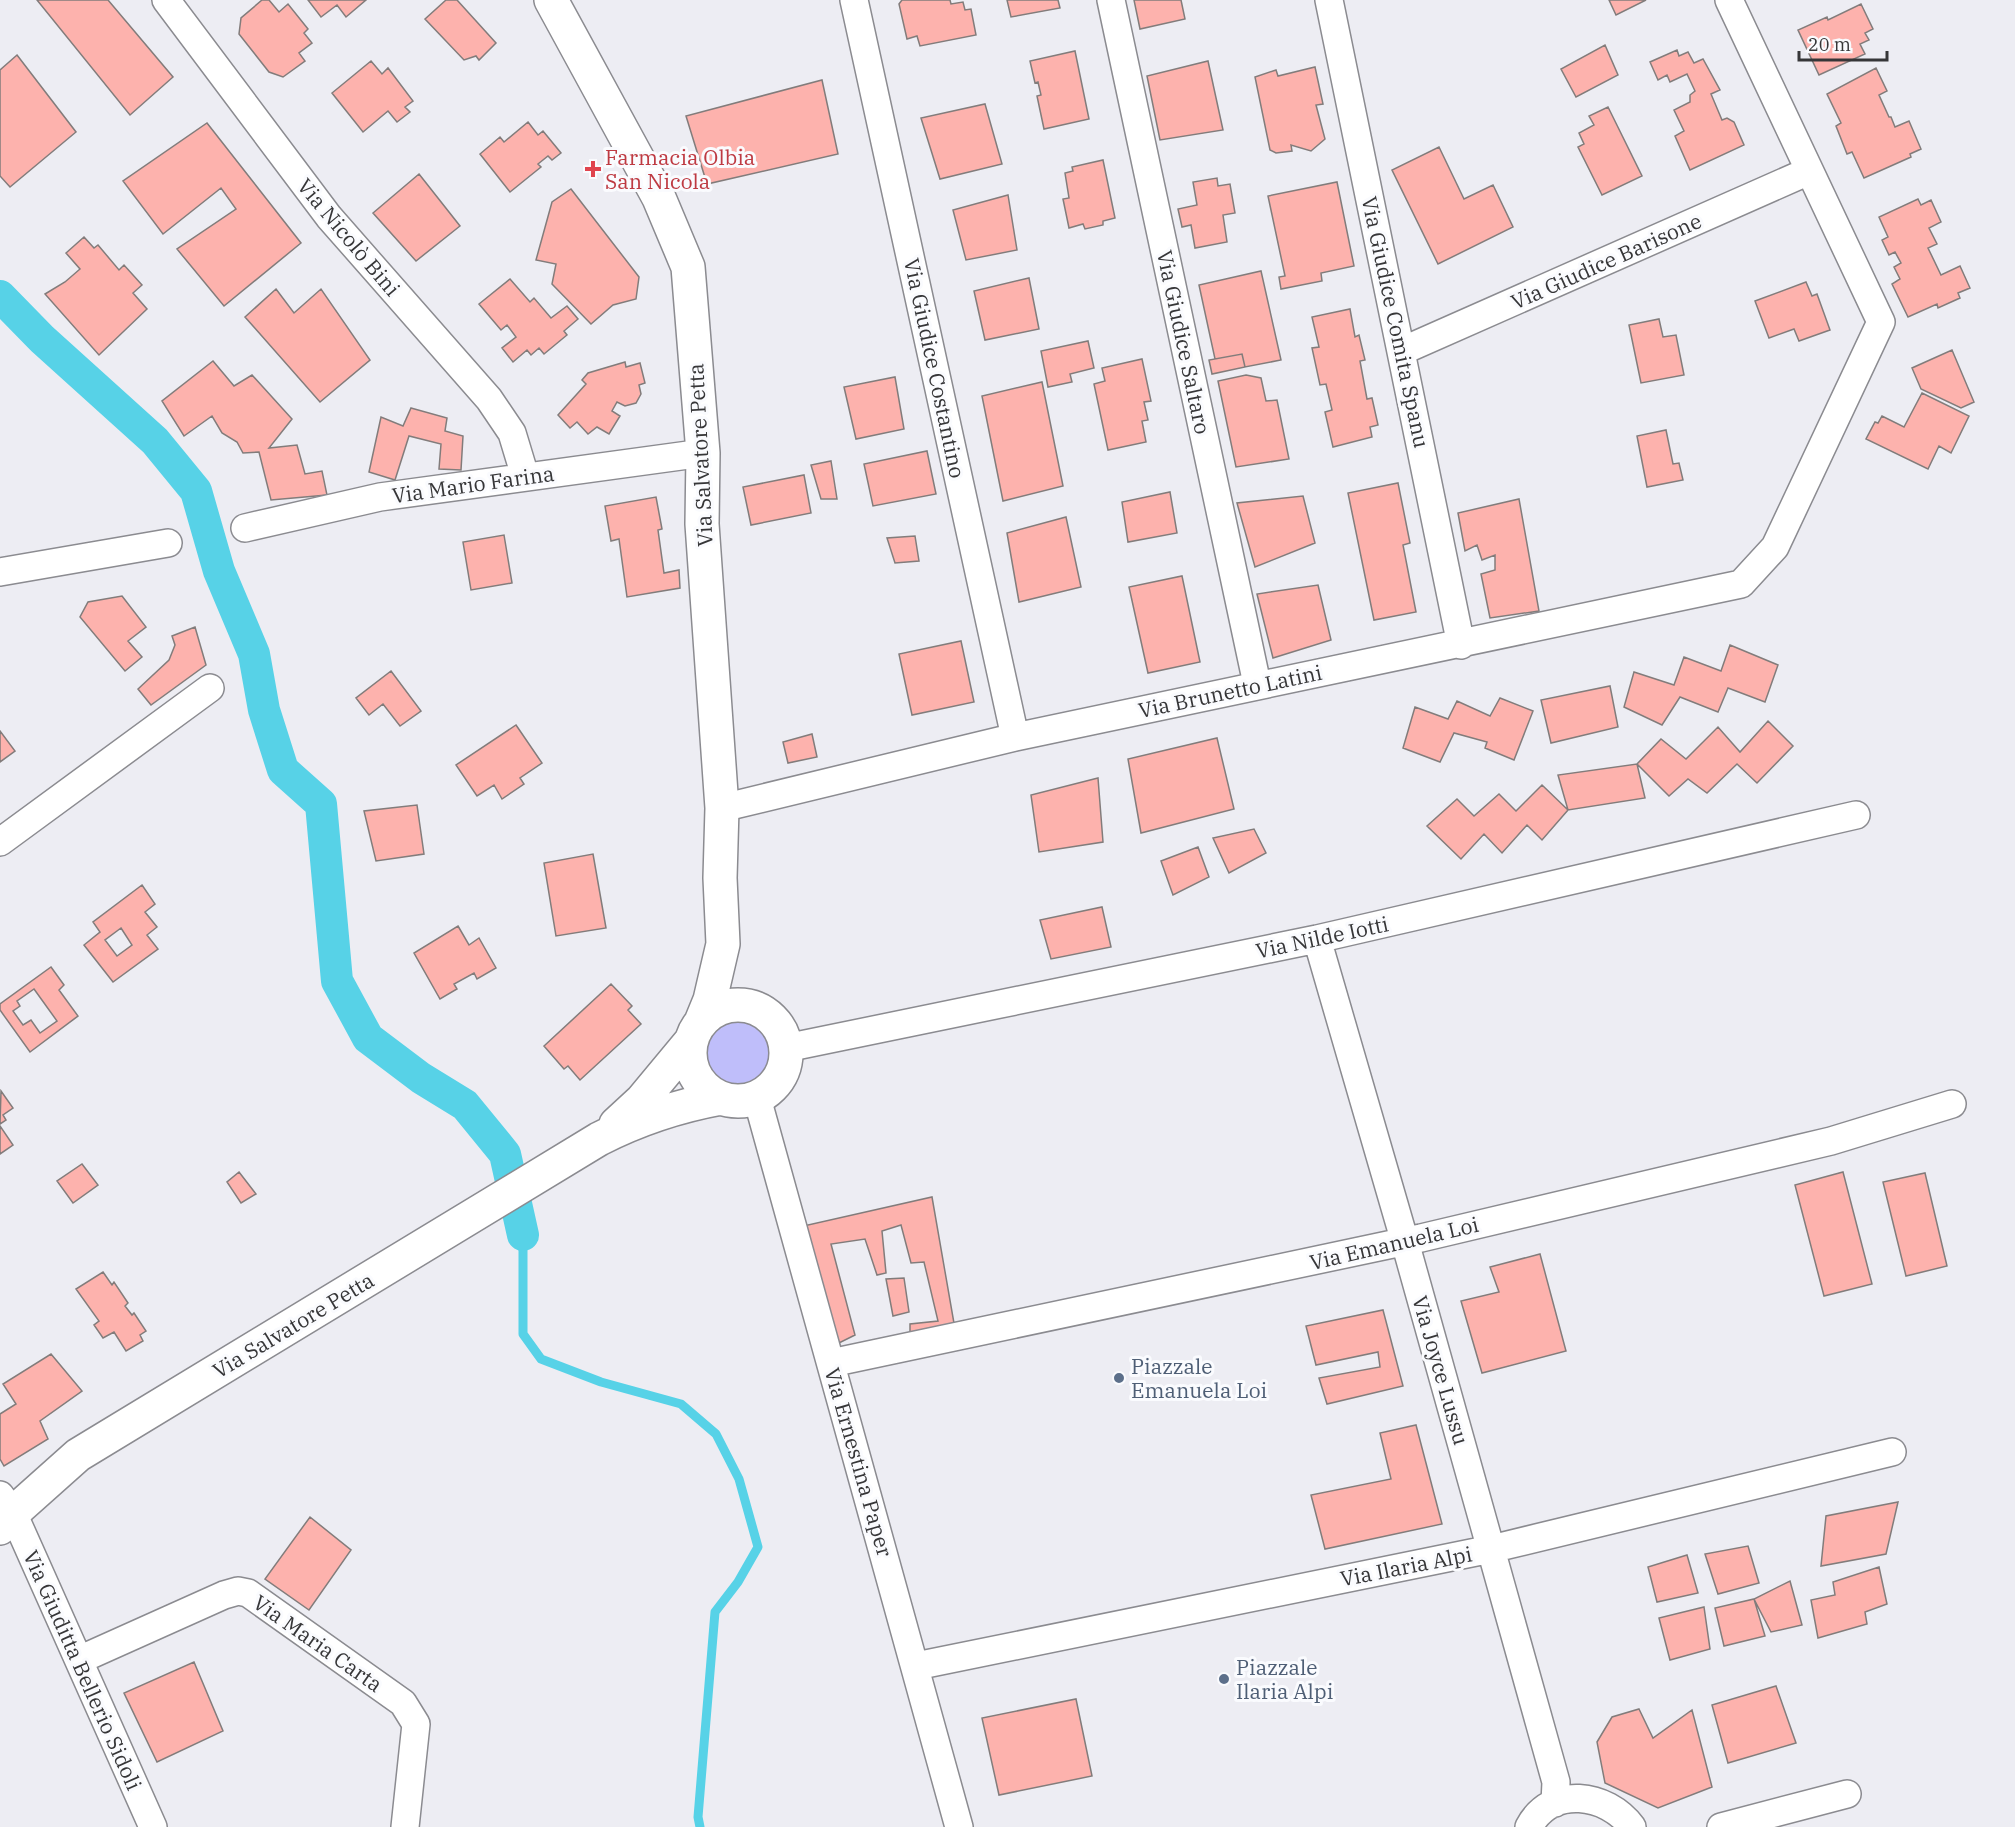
<svg xmlns="http://www.w3.org/2000/svg" width="2015" height="1827" viewBox="0 0 2015 1827" font-family="'IBM Plex Serif',serif">
<style>
.green{fill:#bfbefa}
.lines{fill:none;stroke-linecap:round;stroke-linejoin:round}
.stream{stroke:#57d2e7;stroke-width:9}
.canal{stroke:#57d2e7;stroke-width:32}
.building{fill:#fdb2ad;stroke:#827c7b;stroke-width:1.5;fill-rule:evenodd}
.minor-casing{stroke:#8b8b90;stroke-width:30}
.tertiary-casing{stroke:#8b8b90;stroke-width:36}
.minor{stroke:#fff;stroke-width:27}
.tertiary{stroke:#fff;stroke-width:33}
.health-dot{fill:#e0444e;stroke:#fafbfe;stroke-width:2}
.service-dot{fill:#5c6f8a;stroke:#fafbfe;stroke-width:2}
.labels{text-anchor:middle;dominant-baseline:central;stroke-width:6;stroke-linejoin:round;paint-order:stroke}
.health-label{font-size:21px;fill:#be3a42;stroke:#fafbfe;text-anchor:start}
.street-label{font-size:21px;fill:#363638;stroke:#fafbfe}
.service-label{font-size:21px;fill:#4e5e75;stroke:#fafbfe;text-anchor:start}
</style>
<rect width="100%" height="100%" fill="#ededf3"/>
<path class="green" d="M704 1053a35 35 0 1 1 70 0a35 35 0 1 1-70 0Z"/>
<g class="lines">
<path class="stream" d="M523 1235V1334L541 1359 601 1382 681 1404 716 1434 739 1479 758 1547 738 1582 715 1612 698 1817 700 1827"/>
<path class="canal" d="M0 296 42 339 155 441 196 491 219 571 254 654 264 710 283 770 321 804 337 981 368 1038 421 1078 465 1105 505 1154 523 1235"/>
</g>
<path class="building" d="M37 0H108L173 77 130 115Z
M262 0H269L279 12 288 4 308 29 304 33 312 43 299 53 305 61 283 77 269 72 239 34 241 18Z
M308 0H366L346 17 337 5 321 17Z
M446 0H457L496 43 479 60 476 56 464 60 425 19Z
M902 0H950L951 4 963 2 965 10 971 9 976 35 920 46 917 36 907 39 899 4Z
M1007 0H1058L1060 8 1011 17Z
M1134 0H1181L1185 19 1140 29Z
M1609 0H1646L1616 15Z
M1861 4 1873 29 1865 33 1869 40 1860 44 1865 54 1819 75 1798 30 1827 17 1828 20Z
M1605 45 1618 75 1576 97 1561 69Z
M1677 50 1679 56 1688 52 1694 63 1703 59 1720 90 1711 94 1722 120 1727 118 1734 122 1744 145 1690 170 1675 136 1684 131 1674 110 1690 102V95L1695 91 1687 74 1670 82 1667 75 1658 80 1650 62Z
M1075 51 1089 119 1044 129 1037 96 1041 95 1038 82 1035 83 1030 61Z
M17 55 76 132 10 187 0 176V70Z
M371 61 382 74 388 68 413 101 405 107 410 112 397 122 388 111 363 132 332 93Z
M1208 61 1223 130 1160 140 1147 76Z
M1315 67 1323 104 1316 105 1325 139 1311 151 1291 145 1292 151 1276 153 1270 150 1255 77 1276 70 1278 76Z
M1876 68 1887 91 1879 95 1889 117H1891L1895 127 1909 121 1921 149 1910 154 1911 157 1864 178 1852 152 1847 154 1836 126 1841 123 1827 94Z
M822 80 838 154 707 184 686 116Z
M985 104 1002 164 940 179 921 118Z
M1608 107 1642 176 1602 195 1578 147 1584 144 1579 133 1594 125 1589 116Z
M528 122 538 135 543 131 561 153 552 160 548 156 538 164 541 167 510 192 480 154 500 137 504 142Z
M207 123 301 243 224 306 177 249 236 209 221 188 163 234 123 181Z
M1439 147 1464 199 1493 185 1513 227 1438 264 1392 170Z
M1103 160 1115 218 1103 221V225L1085 229 1083 224 1069 228 1063 199 1069 198 1065 173 1073 171 1072 167Z
M419 174 460 226 416 261 373 213Z
M1217 178 1218 186 1230 184 1235 213 1223 215 1227 242 1195 248 1191 225 1182 227 1178 209 1197 205 1193 182Z
M1337 182 1354 266 1321 273 1322 281 1281 289 1279 277 1285 276 1268 196Z
M571 189 639 277 636 299 613 305 591 324 552 284 556 264 536 260 552 202Z
M1008 195 1017 250 966 260 953 210Z
M1918 199 1921 205 1931 200 1941 222 1929 228 1937 244 1928 248 1941 275 1960 266 1970 288 1958 293 1960 298 1938 308 1937 304 1908 317 1892 284 1900 279 1894 267 1901 263 1895 252 1889 255 1882 240 1888 237 1879 217Z
M84 237 94 248 98 245 119 270 124 265 142 285 133 293 147 309 99 355 45 294 65 282 80 269 66 253Z
M1261 271 1281 360 1245 367 1242 354 1215 359 1199 285Z
M1029 278 1039 329 985 340 974 291Z
M510 279 530 302 534 298 551 318 567 306 578 319 564 331 567 335 544 354 539 348 531 355 527 350 513 362 502 348 516 337 507 325 501 330 479 304Z
M1806 282 1812 296 1817 294 1830 330 1799 341 1794 329 1769 338 1755 301Z
M276 289 294 313 321 289 370 360 320 402 245 317Z
M1350 309 1355 337 1359 335 1365 360 1360 361 1367 399 1372 398 1378 425 1370 427 1372 437 1333 447 1325 412 1332 410 1326 384 1320 385 1312 348 1319 347 1312 317Z
M1659 319 1663 337 1676 335 1684 375 1641 383 1629 325Z
M1088 341 1094 368 1070 374 1072 382 1048 387 1041 351Z
M1952 350 1974 402 1961 408 1921 389 1912 368Z
M1242 354 1245 367 1212 374 1209 360Z
M1142 359 1151 401 1144 402 1148 420 1142 421 1146 442 1108 450 1094 384 1105 381 1102 368Z
M213 361 234 386 252 375 292 419 269 448 297 445 305 474 322 471 327 495 271 500 259 452 243 453 237 442 222 433 212 416 184 436 162 401Z
M625 362 626 367 640 363 645 383 639 385 641 394 636 403 625 406 617 402 612 411 620 416 609 434 597 427 588 434 577 422 570 428 558 415 586 384 582 380 588 373Z
M1246 375 1261 378 1266 401 1277 400 1289 459 1236 467 1218 381Z
M895 377 904 429 856 439 844 387Z
M1042 382 1063 486 1003 501 982 396Z
M1922 393 1969 416 1951 453 1939 446 1928 469 1866 439 1875 422 1878 423 1882 416 1904 427Z
M411 408 447 418 445 431 463 436 461 470 439 469 441 444 409 436 395 480 369 472 381 417 403 426Z
M1666 430 1673 464 1679 463 1683 480 1647 487 1637 436Z
M927 451 936 494 873 506 864 464Z
M831 461 837 499H821L811 465Z
M804 475 811 513 751 525 743 487Z
M1398 483 1410 543 1403 545 1416 612 1374 620 1348 493Z
M1170 492 1177 533 1128 542 1122 502Z
M1303 496 1315 543 1255 567 1237 503Z
M656 497 662 529 658 530 664 573 679 570 680 588 627 597 619 539 611 541 605 506Z
M1519 499 1539 611 1490 618 1481 574 1495 570V555L1482 560 1477 545 1465 551 1458 513Z
M1066 517 1081 587 1019 602 1007 533Z
M504 535 512 583 471 590 463 542Z
M915 536 919 561 895 563 887 538Z
M1182 576 1200 662 1148 673 1129 587Z
M1318 585 1331 640 1273 658 1257 594Z
M122 596 146 627 128 641 142 657 125 671 80 617 88 602Z
M195 627 206 665 151 705 138 689 169 660 175 645 172 636Z
M961 641 974 702 912 715 899 654Z
M1730 645 1778 665 1765 702 1728 688 1718 712 1680 697 1662 725 1624 707 1634 672 1674 685 1684 657 1721 671Z
M391 671 421 711 400 726 383 704 369 715 356 698Z
M1610 686 1618 727 1551 743 1541 700Z
M1500 698 1533 711 1514 760 1485 748 1487 742 1454 733 1440 762 1403 748 1415 707 1448 719 1457 701 1490 716Z
M1768 721 1793 746 1757 783 1737 764 1707 793 1688 779 1669 796 1637 764 1661 739 1686 759 1718 727 1740 752Z
M516 725 542 763 520 778 524 784 502 799 494 785 477 796 456 765Z
M0 731 15 751 0 762Z
M812 734 817 757 788 763 783 742Z
M1217 738 1234 809 1141 833 1128 759Z
M1637 764 1645 798 1568 810 1558 775Z
M1098 778 1103 842 1039 852 1031 795Z
M1542 785 1568 810 1542 840 1527 825 1502 853 1484 834 1461 859 1427 826 1457 799 1474 816 1499 794 1516 811Z
M417 805 424 854 376 861 364 811Z
M1254 829 1266 853 1229 873 1213 838Z
M1198 847 1209 877 1173 895 1161 861Z
M593 854 606 928 556 936 544 863Z
M142 885 155 904 145 912 157 927 147 935 158 949 113 982 84 945 100 932 93 922ZM121 928 132 945 117 956 105 940Z
M1102 907 1111 947 1051 959 1040 920Z
M458 926 469 945 479 938 496 968 477 979 474 973 454 984 457 989 440 999 414 953Z
M51 967 64 985 59 990 78 1016 30 1052 0 1010V1004ZM34 989 57 1021 40 1033 31 1020 23 1025 13 1011 20 1006 17 1001Z
M611 984 632 1006 628 1010 641 1024 580 1080 568 1066 564 1069 544 1046Z
M1 1091 13 1108 3 1115 6 1120 0 1124Z
M0 1126 13 1145 0 1154Z
M82 1164 98 1185 73 1203 57 1181Z
M239 1172 256 1194 241 1203 227 1182Z
M1843 1172 1872 1284 1824 1296 1795 1185Z
M1925 1173 1947 1266 1906 1276 1883 1182Z
M932 1197 955 1329 910 1339V1324L938 1321 924 1262 911 1263 901 1225 882 1231 886 1273 877 1275 865 1239 831 1244 855 1335 833 1346 799 1227Z
M1540 1254 1566 1351 1482 1373 1461 1301 1499 1292 1490 1267Z
M103 1272 112 1285 114 1282 128 1303 125 1306 132 1315 134 1313 146 1331 140 1335 143 1341 126 1351 114 1332 103 1338 94 1325 99 1321 76 1289Z
M904 1278 909 1312 893 1316 886 1279Z
M1383 1310 1403 1386 1327 1404 1319 1378 1380 1367 1378 1352 1316 1365 1306 1326Z
M51 1354 82 1391 40 1421 48 1439 4 1466 0 1459V1414L16 1404 3 1384Z
M1416 1425 1442 1524 1325 1549 1311 1495 1391 1479 1380 1433Z
M1898 1502 1886 1554 1821 1566 1826 1516Z
M310 1517 351 1550 309 1610 265 1579Z
M1748 1546 1759 1583 1718 1594 1705 1554Z
M1687 1555 1698 1593 1657 1602 1648 1567Z
M1879 1567 1887 1604 1865 1612 1867 1624 1818 1638 1811 1600 1835 1595 1833 1582Z
M1790 1581 1802 1625 1771 1632 1754 1599Z
M1754 1599 1765 1636 1724 1646 1715 1608Z
M1704 1607 1710 1649 1670 1660 1659 1618Z
M194 1662 223 1731 157 1762 124 1693Z
M1776 1686 1796 1743 1728 1763 1712 1705Z
M1076 1699 1092 1776 999 1795 982 1718Z
M1639 1709 1653 1738 1692 1710 1712 1787 1658 1808 1605 1783 1597 1742 1612 1717Z"/>
<g class="lines">
<defs>
<path id="minor" d="M166 0 329 217 489 399 512 433 525 476
M854 0 1015 737
M1111 0 1257 684
M1329 0 1461 645
M1402 351 1809 171
M245 528 380 497 703 453
M0 572 168 543
M722 808 1015 737 1741 584 1775 547 1881 322 1729 0
M0 842 210 688
M1317 939 1405 1242 1556 1782 1555 1803
M786 1048 1317 939 1856 815
M757 1098 959 1827
M831 1363 1421 1238 1831 1141 1952 1104
M0 1495 13 1513 153 1827
M79 1660 224 1595 238 1591 248 1593 403 1703 416 1724 405 1827
M916 1666 1491 1549 1892 1452
M1529 1827C1551 1785 1607 1793 1632 1827
M1721 1827 1847 1794"/>
<path id="tertiary" d="M551 0 659 198 688 267 703 453 702 524 722 808 720 878 723 944 710 1000 701 1022
M690 1053a48 48 0 1 1 96 0a48 48 0 1 1-96 0Z
M616 1124 642 1100 691 1041
M0 1528 13 1513 78 1455 599 1139C638 1119 677 1106 721 1098"/>
</defs>
<use href="#minor" class="minor-casing"/>
<use href="#tertiary" class="tertiary-casing"/>
<use href="#minor" class="minor"/>
<use href="#tertiary" class="tertiary"/>
</g>
<path class="health-dot" d="M590 160h6v6h6v6h-6v6h-6v-6h-6v-6h6z"/>
<g class="service-dot">
<circle cx="1119" cy="1378" r="6"/>
<circle cx="1224" cy="1679" r="6"/>
</g>
<g class="labels">
<g class="health-label">
<text x="605" y="157">Farmacia Olbia<tspan x="605" dy="24">San Nicola</tspan></text>
</g>
<g class="street-label">
<text transform="translate(349 237) rotate(50)">Via Nicolò Bini</text>
<text transform="translate(1606 261) rotate(-24)">Via Giudice Barisone</text>
<text transform="translate(1396 322) rotate(78)">Via Giudice Comita Spanu</text>
<text transform="translate(1184 342) rotate(78)">Via Giudice Saltaro</text>
<text transform="translate(935 368) rotate(78)">Via Giudice Costantino</text>
<text transform="translate(700 455) rotate(-93)">Via Salvatore Petta</text>
<text transform="translate(473 484) rotate(-8)">Via Mario Farina</text>
<text transform="translate(1230 691) rotate(-12)">Via Brunetto Latini</text>
<text transform="translate(1322 937) rotate(-12)">Via Nilde Iotti</text>
<text transform="translate(1394 1243) rotate(-13)">Via Emanuela Loi</text>
<text transform="translate(293 1325) rotate(-31)">Via Salvatore Petta</text>
<text transform="translate(1441 1370) rotate(74)">Via Joyce Lussu</text>
<text transform="translate(859 1462) rotate(74)">Via Ernestina Paper</text>
<text transform="translate(1406 1566) rotate(-11)">Via Ilaria Alpi</text>
<text transform="translate(318 1643) rotate(35)">Via Maria Carta</text>
<text transform="translate(83 1670) rotate(66)">Via Giuditta Bellerio Sidoli</text>
</g>
<g class="service-label">
<text x="1131" y="1366">Piazzale<tspan x="1131" dy="24">Emanuela Loi</tspan></text>
<text x="1236" y="1667">Piazzale<tspan x="1236" dy="24">Ilaria Alpi</tspan></text>
</g>
</g>
<path d="M1799 51v9h88v-9" fill="none" stroke="#363638" stroke-width="3"/>
<text x="1808" y="51" font-size="18" fill="#363638" stroke="#fafbfe" stroke-width="4.5" paint-order="stroke">20 m</text>
</svg>
